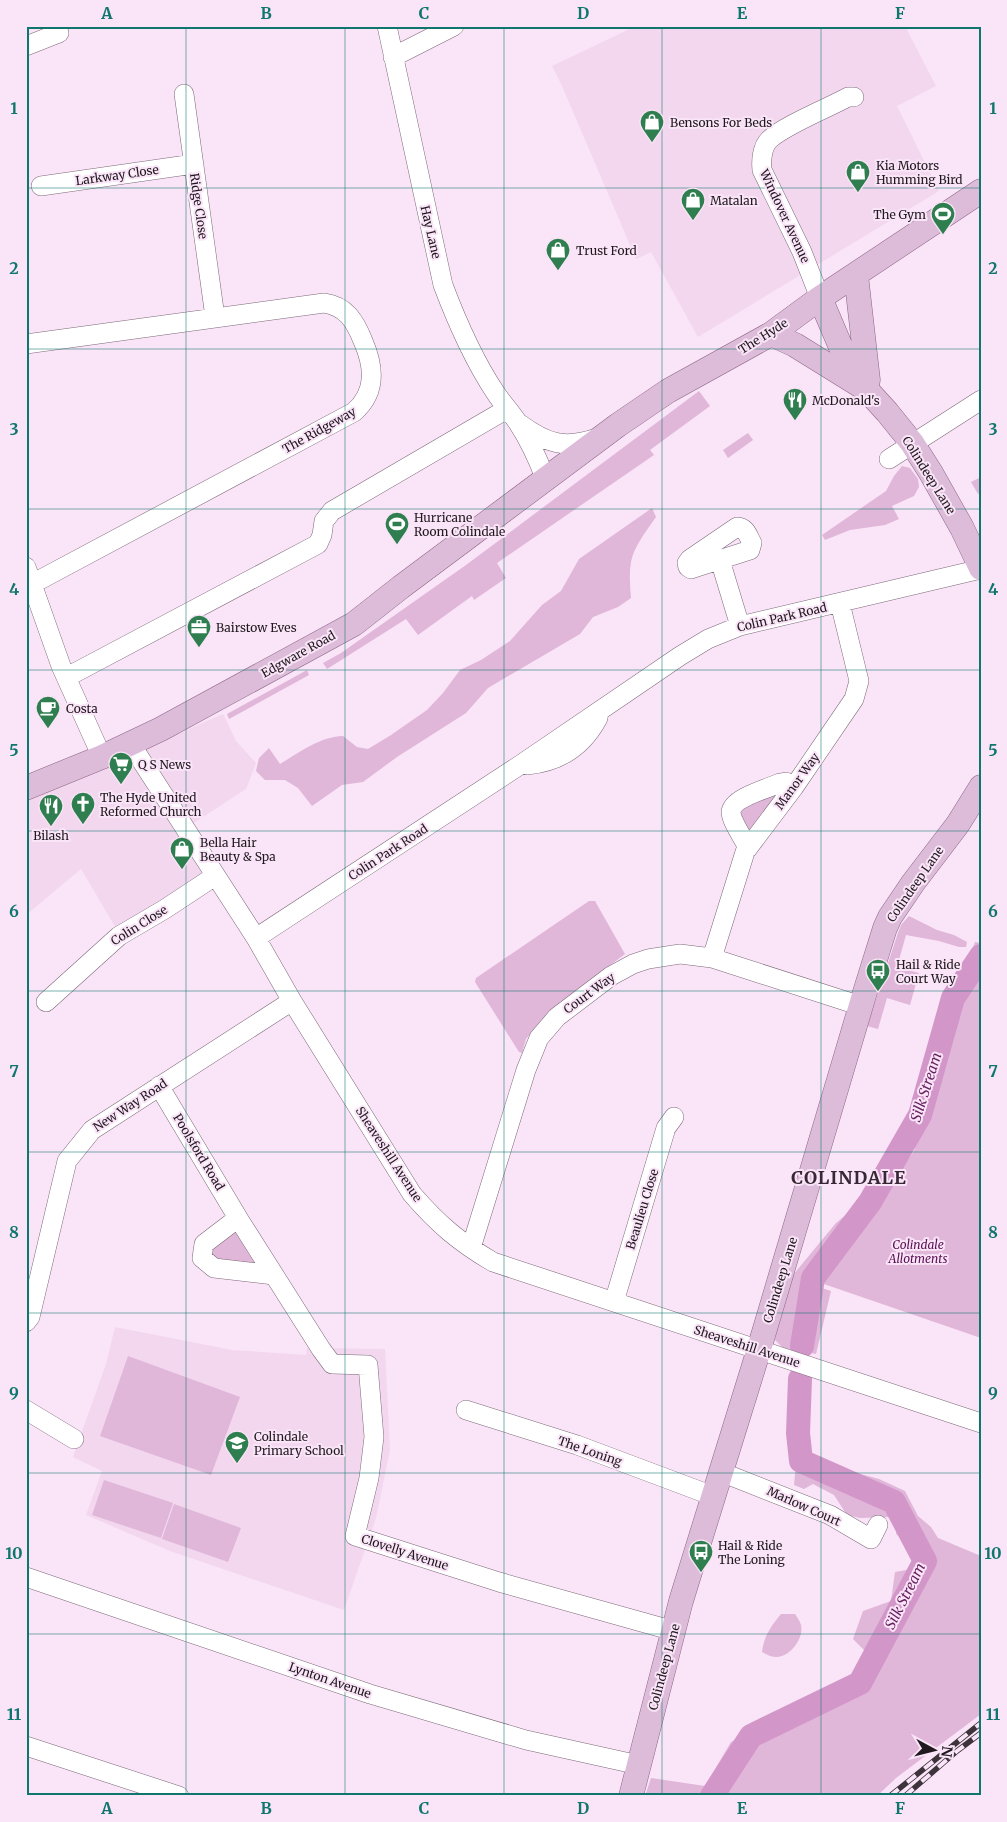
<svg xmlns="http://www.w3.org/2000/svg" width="1007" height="1822" viewBox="0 0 1007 1822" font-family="Merriweather,serif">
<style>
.built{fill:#f3d7ef}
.green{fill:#e0b6d9}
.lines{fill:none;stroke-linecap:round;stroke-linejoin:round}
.river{stroke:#d296c9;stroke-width:24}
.minor-casing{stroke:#7c6979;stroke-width:20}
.major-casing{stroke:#8c6687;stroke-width:25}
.minor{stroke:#fff;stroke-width:19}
.major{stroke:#ddbcd9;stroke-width:24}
.rail-casing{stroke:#3c333b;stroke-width:5.5}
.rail{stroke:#fae4f7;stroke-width:4;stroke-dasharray:11;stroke-linecap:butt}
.grid{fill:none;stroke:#0f766e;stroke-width:1;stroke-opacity:0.55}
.labels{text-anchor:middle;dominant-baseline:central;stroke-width:4;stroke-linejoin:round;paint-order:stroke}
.poi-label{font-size:12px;fill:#1f181e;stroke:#fae4f7;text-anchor:start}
.street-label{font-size:12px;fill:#1f181e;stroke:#fae4f7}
.park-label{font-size:12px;font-style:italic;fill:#581153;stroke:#fae4f7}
.water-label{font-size:14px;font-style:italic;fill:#651f5f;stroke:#fae4f7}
.district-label{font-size:18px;font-weight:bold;letter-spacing:1px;fill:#372634;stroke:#fae4f7}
.neatline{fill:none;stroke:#0f766e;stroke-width:2}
.grid-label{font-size:16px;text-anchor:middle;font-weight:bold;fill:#0f766e}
</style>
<rect width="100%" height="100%" fill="#fae4f7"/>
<path class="built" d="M636 26H905L936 86 897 106 939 191 698 337 651 252 636 259 562 86 552 66Z
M223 714 236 741 256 763 246 789 186 828 215 876 120 935 81 869 26 915V800Z
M115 1327 232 1350 306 1355 307 1348 385 1349 390 1450 376 1518 344 1610 170 1551 86 1515 102 1471 73 1457 106 1364Z"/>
<path class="green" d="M699 391 710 406 650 450 654 455 497 563 506 578 474 600 472 596 418 635 406 619 327 669 323 663 341 653 466 565Z
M748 433 753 440 728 458 723 450Z
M902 466 910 468 918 479 919 487 914 496 892 506 899 519 885 525 850 530 825 540 822 535 886 491 894 476Z
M981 477V492L978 494 971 482Z
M652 508 656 517C647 530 634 546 631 562 629 574 630 586 631 598L618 607 593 617 580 634 488 688 466 713 397 757 363 782 342 785 312 806 298 788 285 780H265L256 771 259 758 269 748 280 764C300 752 319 737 343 736L357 747 368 749 391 735 427 710 443 693 460 670 481 660 510 641 542 605 561 591 579 559Z
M307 670 309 675 229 719 227 714Z
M775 789 783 794 749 838 738 806Z
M589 901H595L625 954 552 1009 526 1039 522 1053 519 1052 475 982 476 978Z
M909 916 937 930 954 935 967 942 966 947H959L939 941 906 935 897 967 919 973 910 1005 887 998 878 1029 867 1026 898 933 901 925Z
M975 942 981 943V959L955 1000 910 1150 815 1282 816 1286 831 1291 816 1354 783 1348 775 1340 777 1324 793 1275 836 1223 867 1197 889 1163 913 1115 926 1076 935 1045 943 998 965 967Z
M981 962V1338L818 1282 914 1151 957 1000Z
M235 1225 258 1268 207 1257 211 1242Z
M128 1356 240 1397 211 1475 100 1436Z
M791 1443 808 1460 879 1479 905 1491 918 1516 931 1527 938 1538 981 1556V1714L896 1778 877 1796H645L651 1778 705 1786 731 1742 837 1688 861 1673 868 1654 853 1639 863 1611 891 1601 895 1572 912 1569 914 1546 896 1534 898 1524 889 1517 860 1518 847 1515 834 1495 813 1484 804 1489 794 1485 796 1464Z
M104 1480 173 1503 161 1538 92 1515Z
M174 1504 241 1528 228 1562 162 1539Z
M781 1614H795C797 1617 800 1621 801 1625 804 1638 791 1656 777 1657 772 1657 767 1655 762 1652 764 1636 771 1626 781 1614Z"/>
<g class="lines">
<path class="river" d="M802 1346 813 1278 870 1202 920 1115 953 998 981 956
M712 1796 751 1736 860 1683 925 1561 894 1502 801 1461 798 1433 800 1379"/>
<defs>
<path id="minor" d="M387 26 443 285C457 322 473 359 495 392 502 403 511 412 518 423 529 440 538 459 545 478
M26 46 59 33
M393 57 454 26
M184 94 215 317
M41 186 194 164
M820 298 802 252 762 170C761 161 762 147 769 140 783 126 828 108 848 97H854
M26 344 324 303C346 306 355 321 363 341 374 366 377 392 354 412L32 584
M520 424C547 444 565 449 597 438
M889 459 981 400
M737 527C746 527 748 536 752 543L750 550 697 567 691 569 688 567 687 563 690 559Z
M720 560 740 626
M26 567 61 666 102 757
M67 677 318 544 322 535 324 521 332 511 507 409
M130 743 256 938 292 1001 412 1194C438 1224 459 1242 493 1262L981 1423
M527 765C560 762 583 746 598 718
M748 848C744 839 731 821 731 812 732 798 769 788 780 783L786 782 794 787
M256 938 520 765 680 656 708 639 740 626 981 569
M712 958 745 852 794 787 854 699 859 681 840 603
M46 1002 119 936 165 909 215 876
M159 1086 238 1218 321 1349 332 1364 368 1365 374 1437 369 1478 355 1536 499 1582 674 1631
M238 1218 204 1244 202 1258 214 1268 274 1275
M471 1248 526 1070 539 1038 557 1017 611 976 633 964 648 959 680 954 712 958 861 1006
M614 1302 666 1128 674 1117
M26 1322 30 1317 67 1161 92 1130 292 1001
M26 1410 74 1439
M466 1410 577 1445 713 1496
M721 1472 830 1515 871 1539 878 1525
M26 1577 370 1694 526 1740 639 1765
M26 1746 179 1796"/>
<path id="major" d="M856 275 868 380 866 389
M820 298 851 371V379
M771 334 795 345 866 389 887 412 912 443 931 473 962 528 981 568
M26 788 102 757 161 729 354 624 401 587 618 425 668 391 771 334 820 298 981 191
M631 1796 681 1601 756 1359 865 992 885 928 890 917 913 883 958 824 981 787"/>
</defs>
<use href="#minor" class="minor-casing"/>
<use href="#major" class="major-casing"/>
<use href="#minor" class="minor"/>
<use href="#major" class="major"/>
<defs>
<path id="rail" d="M890 1796 981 1723
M905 1796 957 1751 981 1733"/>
</defs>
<use href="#rail" class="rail-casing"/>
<use href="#rail" class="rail"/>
</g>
<path class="grid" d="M186 26V1796M345 26V1796M504 26V1796M662 26V1796M821 26V1796M26 188H981M26 349H981M26 509H981M26 670H981M26 831H981M26 991H981M26 1152H981M26 1313H981M26 1473H981M26 1634H981"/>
<defs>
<symbol id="shop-pin" viewBox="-11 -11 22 30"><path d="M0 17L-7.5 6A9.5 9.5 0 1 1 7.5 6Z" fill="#2e7e4f" stroke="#fae4f7"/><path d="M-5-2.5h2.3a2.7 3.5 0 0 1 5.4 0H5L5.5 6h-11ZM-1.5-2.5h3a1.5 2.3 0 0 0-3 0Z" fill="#fff"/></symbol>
<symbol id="stadium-pin" viewBox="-11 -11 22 30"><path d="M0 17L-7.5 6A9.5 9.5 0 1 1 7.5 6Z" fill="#2e7e4f" stroke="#fae4f7"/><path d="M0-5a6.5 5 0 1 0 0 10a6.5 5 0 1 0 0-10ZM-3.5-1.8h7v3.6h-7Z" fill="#fff"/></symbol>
<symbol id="restaurant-pin" viewBox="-11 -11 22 30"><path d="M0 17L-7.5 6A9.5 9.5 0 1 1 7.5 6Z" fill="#2e7e4f" stroke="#fae4f7"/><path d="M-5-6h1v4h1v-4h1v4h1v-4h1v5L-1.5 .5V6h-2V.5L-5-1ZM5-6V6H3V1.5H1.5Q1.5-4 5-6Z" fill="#fff"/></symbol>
<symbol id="office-pin" viewBox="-11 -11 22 30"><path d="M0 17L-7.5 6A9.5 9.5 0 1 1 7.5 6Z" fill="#2e7e4f" stroke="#fae4f7"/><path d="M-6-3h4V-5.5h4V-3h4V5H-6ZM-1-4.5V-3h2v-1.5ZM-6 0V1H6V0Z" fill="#fff"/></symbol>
<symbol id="cafe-pin" viewBox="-11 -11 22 30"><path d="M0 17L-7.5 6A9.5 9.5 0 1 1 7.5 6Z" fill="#2e7e4f" stroke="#fae4f7"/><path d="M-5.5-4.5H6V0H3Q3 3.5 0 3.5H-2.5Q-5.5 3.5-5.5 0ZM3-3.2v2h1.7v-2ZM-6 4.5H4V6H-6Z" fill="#fff"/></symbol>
<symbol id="supermarket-pin" viewBox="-11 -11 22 30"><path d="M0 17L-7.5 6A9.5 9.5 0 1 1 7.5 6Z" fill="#2e7e4f" stroke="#fae4f7"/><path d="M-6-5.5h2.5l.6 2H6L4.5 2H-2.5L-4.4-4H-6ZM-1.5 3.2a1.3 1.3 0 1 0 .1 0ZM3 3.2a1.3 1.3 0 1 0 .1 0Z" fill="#fff"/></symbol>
<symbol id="church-pin" viewBox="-11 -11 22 30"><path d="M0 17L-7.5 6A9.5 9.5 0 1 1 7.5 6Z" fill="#2e7e4f" stroke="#fae4f7"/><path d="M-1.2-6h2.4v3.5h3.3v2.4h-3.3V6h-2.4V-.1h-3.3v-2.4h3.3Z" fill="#fff"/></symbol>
<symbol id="bus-pin" viewBox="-11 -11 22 30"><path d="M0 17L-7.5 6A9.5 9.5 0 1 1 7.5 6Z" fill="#2e7e4f" stroke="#fae4f7"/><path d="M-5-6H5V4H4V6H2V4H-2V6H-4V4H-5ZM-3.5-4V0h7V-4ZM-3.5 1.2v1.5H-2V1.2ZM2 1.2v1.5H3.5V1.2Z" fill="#fff"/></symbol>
<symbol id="school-pin" viewBox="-11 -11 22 30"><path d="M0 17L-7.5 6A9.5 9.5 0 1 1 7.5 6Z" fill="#2e7e4f" stroke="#fae4f7"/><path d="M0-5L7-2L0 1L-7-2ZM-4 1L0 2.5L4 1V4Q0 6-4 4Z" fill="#fff"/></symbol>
</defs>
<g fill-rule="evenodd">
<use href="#shop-pin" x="638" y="108" width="28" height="38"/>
<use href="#shop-pin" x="844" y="158" width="28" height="38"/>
<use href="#shop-pin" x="679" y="186" width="28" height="38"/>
<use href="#stadium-pin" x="929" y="200" width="28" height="38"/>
<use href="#shop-pin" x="544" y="236" width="28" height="38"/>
<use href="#restaurant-pin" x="781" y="386" width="28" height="38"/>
<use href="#stadium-pin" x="383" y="510" width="28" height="38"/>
<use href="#office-pin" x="185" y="613" width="28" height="38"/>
<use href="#cafe-pin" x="34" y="694" width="28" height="38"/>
<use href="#supermarket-pin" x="107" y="750" width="28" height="38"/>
<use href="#church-pin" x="69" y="790" width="28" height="38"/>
<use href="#restaurant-pin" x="37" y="792" width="28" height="38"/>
<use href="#shop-pin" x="168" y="835" width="28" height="38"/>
<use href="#bus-pin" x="864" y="957" width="28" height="38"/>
<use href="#school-pin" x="223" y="1429" width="28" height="38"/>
<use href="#bus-pin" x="687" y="1538" width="28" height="38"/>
</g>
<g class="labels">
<g class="poi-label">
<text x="670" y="122">Bensons For Beds</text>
<text x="876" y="165">Kia Motors<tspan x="876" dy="14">Humming Bird</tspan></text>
<text x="710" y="200">Matalan</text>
<text x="926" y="214" text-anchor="end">The Gym</text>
<text x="576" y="250">Trust Ford</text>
<text x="812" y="400">McDonald's</text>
<text x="414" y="517">Hurricane<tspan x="414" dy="14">Room Colindale</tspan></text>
<text x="216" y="627">Bairstow Eves</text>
<text x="66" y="708">Costa</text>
<text x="138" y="764">Q S News</text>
<text x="100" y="797">The Hyde United<tspan x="100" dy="14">Reformed Church</tspan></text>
<text x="51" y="835" text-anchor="middle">Bilash</text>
<text x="200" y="842">Bella Hair<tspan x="200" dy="14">Beauty &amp; Spa</tspan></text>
<text x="896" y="964">Hail &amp; Ride<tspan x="896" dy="14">Court Way</tspan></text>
<text x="254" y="1436">Colindale<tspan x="254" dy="14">Primary School</tspan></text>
<text x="718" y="1545">Hail &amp; Ride<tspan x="718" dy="14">The Loning</tspan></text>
</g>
<g class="street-label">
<text transform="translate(117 175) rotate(-8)">Larkway Close</text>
<text transform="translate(199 206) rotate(82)">Ridge Close</text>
<text transform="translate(785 216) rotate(65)">Windover Avenue</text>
<text transform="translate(431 232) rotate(77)">Hay Lane</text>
<text transform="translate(763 336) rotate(-32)">The Hyde</text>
<text transform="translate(319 430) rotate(-29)">The Ridgeway</text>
<text transform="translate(929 475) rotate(58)">Colindeep Lane</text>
<text transform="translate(782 617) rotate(-13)">Colin Park Road</text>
<text transform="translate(298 654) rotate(-29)">Edgware Road</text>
<text transform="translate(797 781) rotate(-54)">Manor Way</text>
<text transform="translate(388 852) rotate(-33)">Colin Park Road</text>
<text transform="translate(915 884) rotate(-55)">Colindeep Lane</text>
<text transform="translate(139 925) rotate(-32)">Colin Close</text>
<text transform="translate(589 993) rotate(-36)">Court Way</text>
<text transform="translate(130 1105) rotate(-33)">New Way Road</text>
<text transform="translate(199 1152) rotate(59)">Poolsford Road</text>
<text transform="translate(389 1154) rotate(57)">Sheaveshill Avenue</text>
<text transform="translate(642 1209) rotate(-73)">Beaulieu Close</text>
<text transform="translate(780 1280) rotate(-73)">Colindeep Lane</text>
<text transform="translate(747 1346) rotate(18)">Sheaveshill Avenue</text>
<text transform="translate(590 1451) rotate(19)">The Loning</text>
<text transform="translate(804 1506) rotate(24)">Marlow Court</text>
<text transform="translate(405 1552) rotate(18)">Clovelly Avenue</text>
<text transform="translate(664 1667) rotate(-75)">Colindeep Lane</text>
<text transform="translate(330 1680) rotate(19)">Lynton Avenue</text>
</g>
<g class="park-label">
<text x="918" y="1244">Colindale<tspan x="918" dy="14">Allotments</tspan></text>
</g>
<g class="water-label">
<text transform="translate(926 1087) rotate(-72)">Silk Stream</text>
<text transform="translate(905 1596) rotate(-63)">Silk Stream</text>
</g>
<g class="district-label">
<text x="849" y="1177">COLINDALE</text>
</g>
</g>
<rect width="1007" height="1822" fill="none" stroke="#fae4f7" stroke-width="55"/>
<g transform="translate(934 1750) rotate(97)" stroke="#fae4f7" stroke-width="4" paint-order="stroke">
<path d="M0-4L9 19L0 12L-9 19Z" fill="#1f181e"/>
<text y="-8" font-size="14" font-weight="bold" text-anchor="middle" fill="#1f181e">N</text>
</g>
<rect x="28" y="28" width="952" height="1766" class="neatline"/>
<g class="grid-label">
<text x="107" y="19">A</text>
<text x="266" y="19">B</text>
<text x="424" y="19">C</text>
<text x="583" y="19">D</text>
<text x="742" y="19">E</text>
<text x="900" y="19">F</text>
<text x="14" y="114">1</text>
<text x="993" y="114">1</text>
<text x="14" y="274">2</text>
<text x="993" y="274">2</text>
<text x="14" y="435">3</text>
<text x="993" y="435">3</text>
<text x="14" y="595">4</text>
<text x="993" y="595">4</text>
<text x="14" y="756">5</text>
<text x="993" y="756">5</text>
<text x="14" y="917">6</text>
<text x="993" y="917">6</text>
<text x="14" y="1077">7</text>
<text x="993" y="1077">7</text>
<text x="14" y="1238">8</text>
<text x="993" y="1238">8</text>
<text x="14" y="1399">9</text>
<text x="993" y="1399">9</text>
<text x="14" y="1559">10</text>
<text x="993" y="1559">10</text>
<text x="14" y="1720">11</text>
<text x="993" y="1720">11</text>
<text x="107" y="1814">A</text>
<text x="266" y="1814">B</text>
<text x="424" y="1814">C</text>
<text x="583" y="1814">D</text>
<text x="742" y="1814">E</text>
<text x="900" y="1814">F</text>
</g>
</svg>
